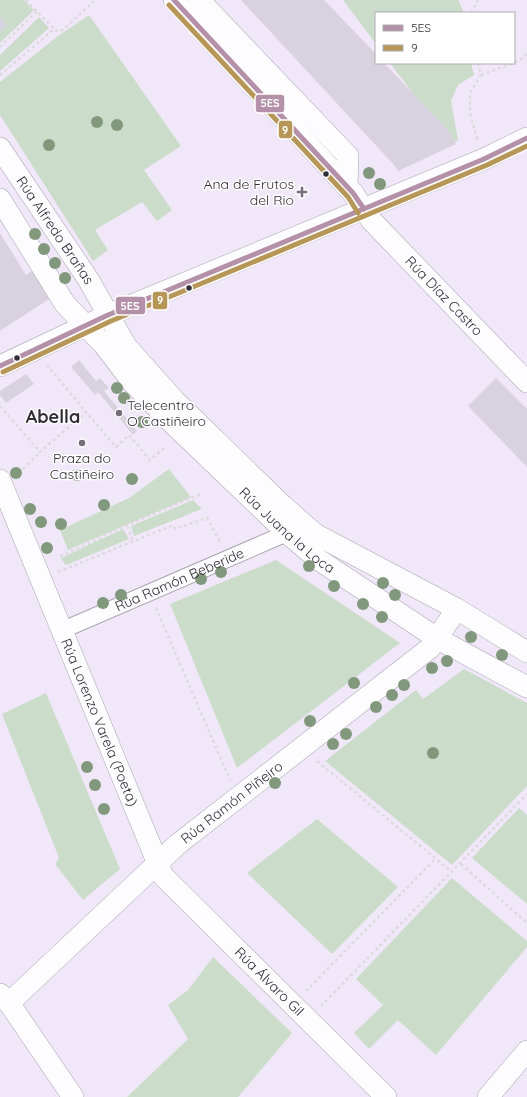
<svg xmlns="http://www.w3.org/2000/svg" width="527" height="1097" viewBox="0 0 527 1097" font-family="Quicksand,sans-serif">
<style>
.green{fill:#ccdccb}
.building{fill:#d8d2de}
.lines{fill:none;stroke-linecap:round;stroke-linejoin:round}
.pedestrian-casing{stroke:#aba5b2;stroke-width:18}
.minor-casing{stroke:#aba5b2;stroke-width:22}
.path{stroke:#dcdade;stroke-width:2.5;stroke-dasharray:3 3;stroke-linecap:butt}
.pedestrian{stroke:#fdfcfe;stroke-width:16}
.minor{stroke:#fdfcfe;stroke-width:21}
.bus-1-casing{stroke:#fff;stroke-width:8}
.bus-2-casing{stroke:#fff;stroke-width:8}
.bus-1{stroke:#b491a9;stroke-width:5}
.bus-2{stroke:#b79758;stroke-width:5}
.tree{fill:#81987d}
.bus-dot{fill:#322c37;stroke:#fff;stroke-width:1.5}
.poi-dot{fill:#746e7b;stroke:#fff;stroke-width:1.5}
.labels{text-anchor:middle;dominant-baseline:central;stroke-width:3;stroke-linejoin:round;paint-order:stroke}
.poi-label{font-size:14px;fill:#322c37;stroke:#fff;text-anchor:end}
.street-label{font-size:14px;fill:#322c37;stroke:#fff}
.district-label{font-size:18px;font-weight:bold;fill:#322c37;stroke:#fff}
.line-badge{stroke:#fff;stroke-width:1.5}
.badge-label{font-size:11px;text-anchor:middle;font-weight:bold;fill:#fff}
</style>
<rect width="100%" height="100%" fill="#f0e8f8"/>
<path class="green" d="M0 0H24L34 10 0 43V31L7 25 0 17Z
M343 0H458L464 13H376V44Z
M89 15 181 146 144 170 172 210 157 221 142 202 95 230 108 250 93 261 0 115V82L58 36Z
M39 17 49 28 0 71V55Z
M390 63H471L474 75 458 85 451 101 458 140 451 144Z
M169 469 191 497 68 550 60 530 129 498Z
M193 500 202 509 134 536 131 526Z
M123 529 129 539 66 565 61 559 63 557Z
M276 560 400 643 237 768 170 604Z
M464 669 527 703V786L452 865 325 761 416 690 423 699Z
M46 693 120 869 83 900 55 864 59 858 2 714Z
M519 808 527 815V904L472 858Z
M317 819 398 887 332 954 247 873Z
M452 878 527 941V947L436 1055 398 1020 369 1049 354 1033 383 1005 356 979Z
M213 957 292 1033 238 1097H127L188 1039 168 1005 188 990Z"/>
<path class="building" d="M241 0H324L376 54V63H384L450 132 456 144 398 171 395 166Z
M0 17 7 25 0 31Z
M0 233 26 275 32 271 49 299 0 331Z
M79 360 96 381 100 378 109 388 104 391 137 431 133 435 98 392 95 395 71 367Z
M26 374 34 384 6 403 0 395V391Z
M496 378 527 409V467L468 406Z"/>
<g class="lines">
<defs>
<g id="pedestrian">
<path id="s1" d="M72 626 287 533"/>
</g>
<g id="minor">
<path id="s2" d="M174 0 353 193 371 220 527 382"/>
<path d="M199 0 348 156 347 186"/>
<path id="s3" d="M0 148 88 279 126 346 175 401 282 505 315 534 457 609 527 652"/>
<path id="s4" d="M0 199 65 304 104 345 133 383 170 421 287 533 319 560 438 639 527 687"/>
<path d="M0 366 108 315 484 159 527 138"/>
<path id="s5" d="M0 480 163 876 386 1097"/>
<path d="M0 994 9 1003 73 1097"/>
<path id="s6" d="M9 1003 178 844 430 648 457 609"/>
<path d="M488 1097 527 1051"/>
</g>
</defs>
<use href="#pedestrian" class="pedestrian-casing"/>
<use href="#minor" class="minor-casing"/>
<path class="path" d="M26 0 56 31 63 30 95 0
M471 13 478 0
M0 47 37 11
M478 63 481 75 470 93V113L478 142
M0 75 54 29
M481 75 519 61 527 54
M47 365 86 412
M0 406 40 452 86 412 116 447 129 435 150 460 165 447
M23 469 40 452
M127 526 133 541
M60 556 99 539 104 535 203 493
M58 572 173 525 175 529 207 518 221 543
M156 608 230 780
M317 761 452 872
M461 864 527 923
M306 991 435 859
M321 1006 527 794"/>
<use href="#pedestrian" class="pedestrian"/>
<use href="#minor" class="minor"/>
<defs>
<path id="bus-1" d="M174 0 353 193 364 209
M0 366 108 315 484 159 527 138"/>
<path id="bus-2" d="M169 5 348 197 358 213
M3 372 111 321 487 165 527 146"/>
</defs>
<use href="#bus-1" class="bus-1-casing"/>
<use href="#bus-2" class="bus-2-casing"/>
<use href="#bus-1" class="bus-1"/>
<use href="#bus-2" class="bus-2"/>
</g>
<g class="tree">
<circle cx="97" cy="122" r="6"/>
<circle cx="117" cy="125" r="6"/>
<circle cx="49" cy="145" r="6"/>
<circle cx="369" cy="173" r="6"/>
<circle cx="380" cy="184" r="6"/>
<circle cx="35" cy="234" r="6"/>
<circle cx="44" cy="249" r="6"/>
<circle cx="55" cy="263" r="6"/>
<circle cx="65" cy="278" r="6"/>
<circle cx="117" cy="388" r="6"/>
<circle cx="124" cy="398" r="6"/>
<circle cx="142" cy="422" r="6"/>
<circle cx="16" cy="473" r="6"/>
<circle cx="77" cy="475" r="6"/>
<circle cx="132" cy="479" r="6"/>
<circle cx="104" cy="505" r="6"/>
<circle cx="30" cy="509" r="6"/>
<circle cx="41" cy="522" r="6"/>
<circle cx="61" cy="524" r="6"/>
<circle cx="47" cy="548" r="6"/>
<circle cx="309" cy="566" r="6"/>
<circle cx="221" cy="572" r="6"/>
<circle cx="201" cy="579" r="6"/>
<circle cx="383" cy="583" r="6"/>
<circle cx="334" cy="586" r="6"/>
<circle cx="121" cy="595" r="6"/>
<circle cx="395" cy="595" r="6"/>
<circle cx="103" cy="603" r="6"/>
<circle cx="363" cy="604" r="6"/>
<circle cx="382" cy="617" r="6"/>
<circle cx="471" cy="637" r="6"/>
<circle cx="502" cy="655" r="6"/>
<circle cx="447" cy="661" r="6"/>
<circle cx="432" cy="668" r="6"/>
<circle cx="354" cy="683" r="6"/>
<circle cx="404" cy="685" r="6"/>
<circle cx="392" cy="695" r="6"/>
<circle cx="376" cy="707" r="6"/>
<circle cx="310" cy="721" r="6"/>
<circle cx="346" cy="734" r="6"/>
<circle cx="333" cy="744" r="6"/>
<circle cx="433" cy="753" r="6"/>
<circle cx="87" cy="767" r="6"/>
<circle cx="275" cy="783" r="6"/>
<circle cx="95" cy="785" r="6"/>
<circle cx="104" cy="809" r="6"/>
</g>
<g class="bus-dot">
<circle cx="326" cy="174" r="3.5"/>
<circle cx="189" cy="288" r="3.5"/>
<circle cx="17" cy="358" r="3.5"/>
</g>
<g class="poi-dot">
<path d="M300 186h4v4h4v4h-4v4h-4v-4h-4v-4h4z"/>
<circle cx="119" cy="413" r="4"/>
<circle cx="82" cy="443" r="4"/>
</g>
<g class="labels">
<g class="poi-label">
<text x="294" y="184">Ana de Frutos<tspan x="294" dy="16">del Rio</tspan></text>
<text x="127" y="405" text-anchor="start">Telecentro<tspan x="127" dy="16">O Castiñeiro</tspan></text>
<text x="82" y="458" text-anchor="middle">Praza do<tspan x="82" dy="16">Castiñeiro</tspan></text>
</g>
<g class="street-label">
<text stroke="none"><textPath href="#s3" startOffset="99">Rúa Alfredo Brañas</textPath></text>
<text stroke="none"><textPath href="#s2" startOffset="401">Rúa Díaz Castro</textPath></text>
<text stroke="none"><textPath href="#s4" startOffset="441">Rúa Juana la Loca</textPath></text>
<text stroke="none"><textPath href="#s1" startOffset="117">Rúa Ramón Beberide</textPath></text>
<text stroke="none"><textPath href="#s5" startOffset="262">Rúa Lorenzo Varela (Poeta)</textPath></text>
<text stroke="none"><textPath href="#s6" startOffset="300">Rúa Ramón Piñeiro</textPath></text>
<text stroke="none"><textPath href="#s5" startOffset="578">Rúa Álvaro Gil</textPath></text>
</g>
<g class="district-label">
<text x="53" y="416">Abella</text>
</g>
</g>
<g class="line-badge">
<rect x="255" y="94" width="30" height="19" rx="4" fill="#b491a9"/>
<rect x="278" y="120" width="15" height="19" rx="4" fill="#b79758"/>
<rect x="152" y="291" width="16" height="19" rx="4" fill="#b79758"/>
<rect x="115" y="296" width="31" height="19" rx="4" fill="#b491a9"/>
</g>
<g class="badge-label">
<text x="270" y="107">5ES</text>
<text x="285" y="134">9</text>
<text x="160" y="304">9</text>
<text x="130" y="310">5ES</text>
</g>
<rect x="375" y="12" width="140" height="52" fill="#ffffff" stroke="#adabaf"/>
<rect x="383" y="25" width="20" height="6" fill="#b491a9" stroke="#adabaf"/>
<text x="411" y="32" font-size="12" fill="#322c37">5ES</text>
<rect x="383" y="45" width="20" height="6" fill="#b79758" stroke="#adabaf"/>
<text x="411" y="52" font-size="12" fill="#322c37">9</text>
</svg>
